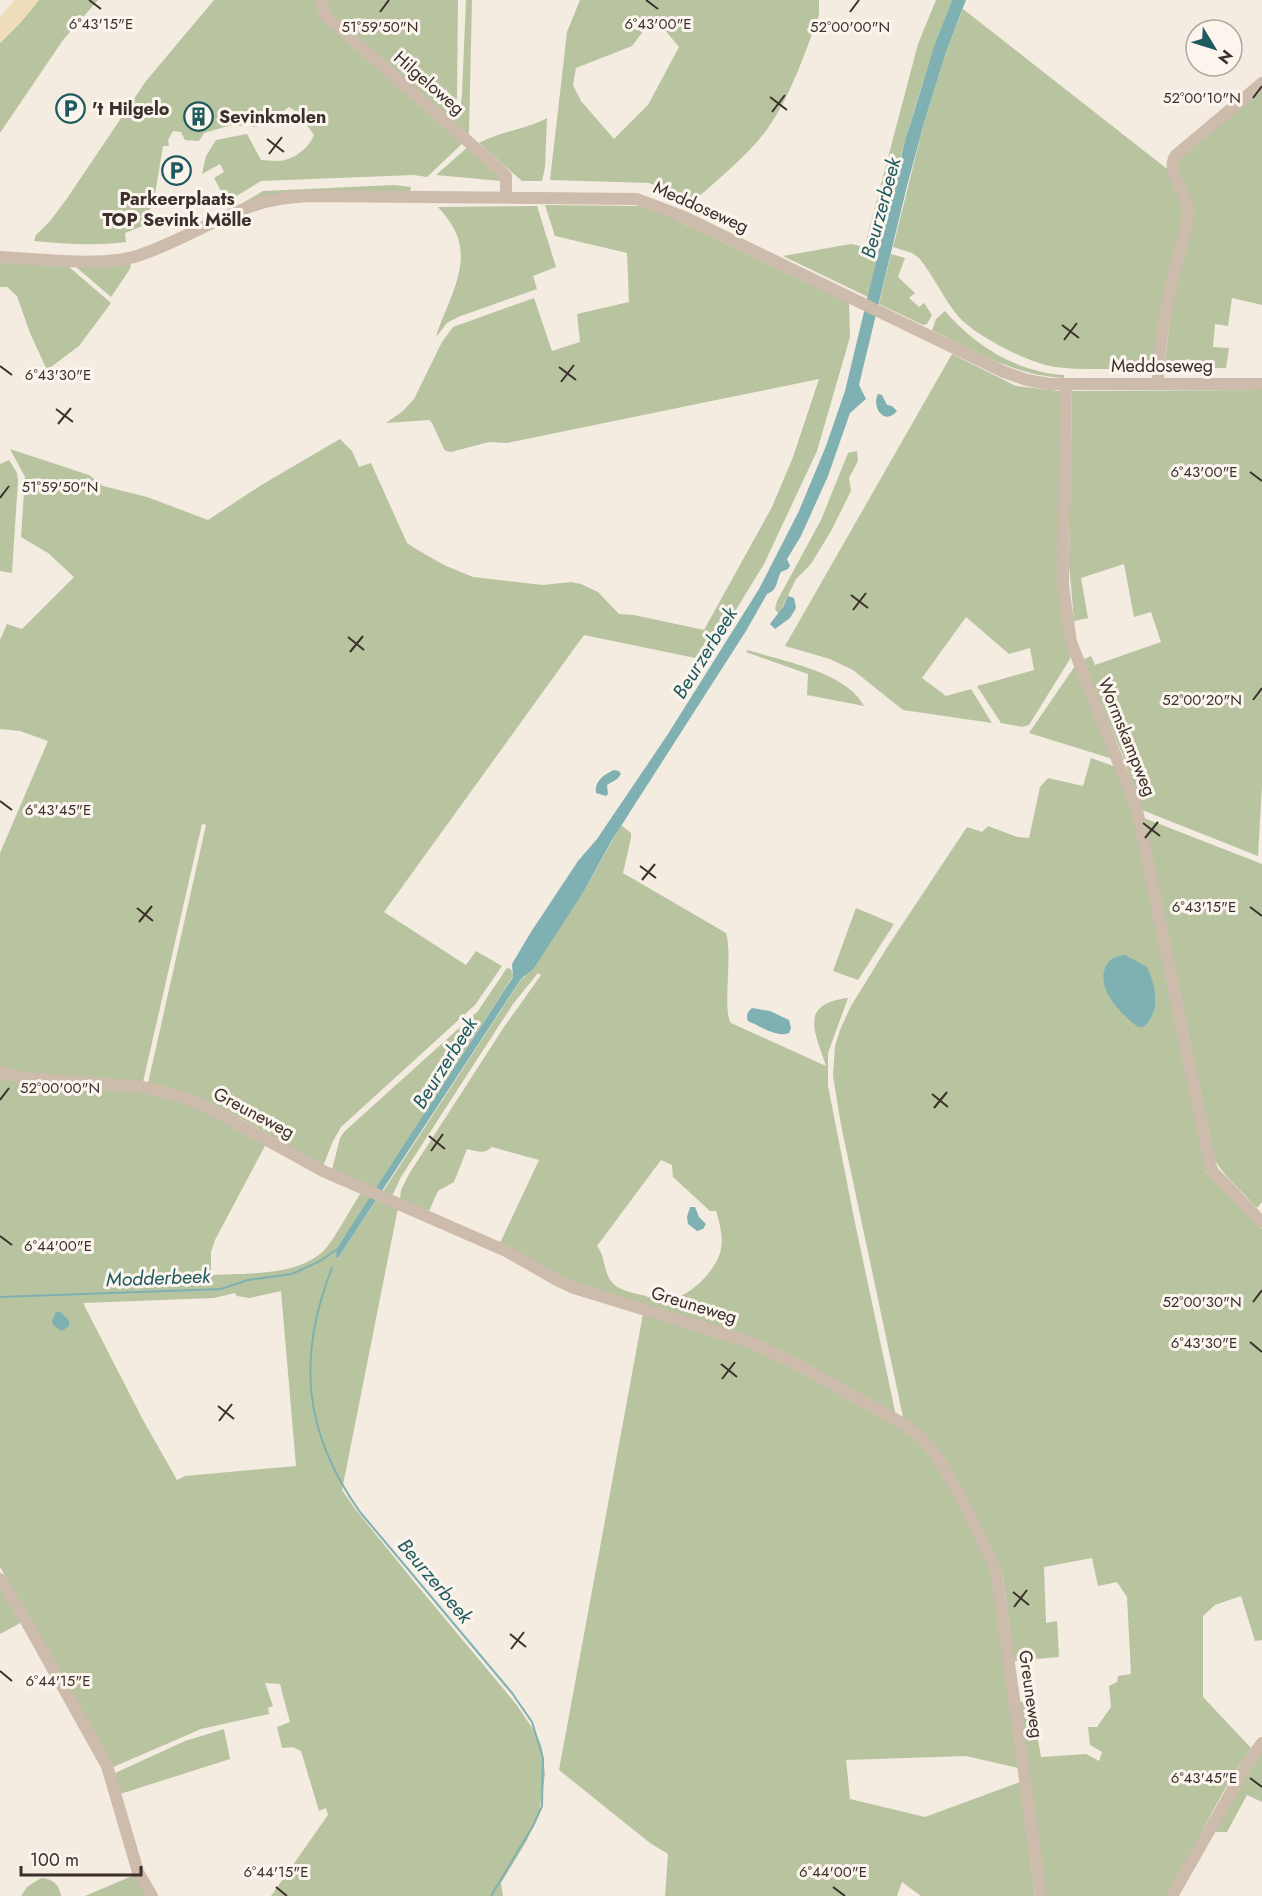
<svg xmlns="http://www.w3.org/2000/svg" width="1262" height="1896" viewBox="0 0 1262 1896" font-family="Jost,sans-serif">
<style>
.green{fill:#b8c4a0;fill-rule:evenodd}
.sand{fill:#efdcb8}
.water{fill:#7fb0b2}
.lines{fill:none;stroke-linecap:round;stroke-linejoin:round}
.stream{stroke:#7fb0b2;stroke-width:2}
.minor{stroke:#cdbbac;stroke-width:12}
.ticks{fill:none;stroke:#3b302b;stroke-width:2}
.labels{text-anchor:middle;dominant-baseline:central;stroke-width:6;stroke-linejoin:round;paint-order:stroke}
.street-label{font-size:18px;fill:#3b302b;stroke:#fbf5ee}
.poi-label{font-size:18px;font-weight:bold;fill:#3b302b;stroke:#fbf5ee;text-anchor:start}
.water-label{font-size:20px;font-style:italic;fill:#1f5a5e;stroke:#fbf5ee}
.ticks-label{font-size:15px;text-anchor:middle;fill:#3b302b;stroke:#fbf5ee;stroke-width:6;stroke-linejoin:round;paint-order:stroke}
</style>
<rect width="100%" height="100%" fill="#f4ebe1"/>
<path class="green" d="M39 0H98L63 40 0 133V43L21 22Z
M214 0H458L457 98 448 116 453 120 461 103 462 94 466 0H472L469 133 465 141 427 177 414 175 261 181 227 202 214 178 224 172 220 164 202 174 206 156 216 140 247 134 261 160C268 160 278 162 285 160 297 157 310 146 314 135L298 113 289 107 272 119 258 124 259 126 253 127 251 123 239 126 235 124 204 133 199 141 185 140 181 132 173 131 168 140 169 146H163L155 194 147 219 148 224 125 233 126 242C95 246 65 244 34 241L36 235 51 220 68 197 146 81Z
M580 0H819V15C805 53 791 95 768 128 748 156 718 179 693 202L649 183 550 180 567 32ZM654 17 679 47 648 105 614 139 581 101 573 85 576 68 632 46Z
M936 0H952C922 79 897 160 880 244L866 241 918 44Z
M963 9 1171 172 1186 202 1157 368C1124 368 1088 371 1055 367 1030 364 974 335 958 316 943 298 934 276 919 258L912 253 893 247 924 123 946 52Z
M1262 86V305L1232 298 1228 326 1215 324 1213 347 1229 348 1226 368H1164L1186 191 1176 162Z
M547 118 545 167 542 181H522L479 143C501 131 525 130 547 118Z
M469 146 498 173 501 181 436 175Z
M394 185 411 187 410 192 236 207 263 191Z
M545 205 647 206 849 303 850 337 817 451 764 564 726 626 704 644 700 659 584 635 384 912 466 965 476 951 502 966 475 1005 341 1127 333 1141 323 1166C269 1136 210 1094 148 1083L206 825 202 824 143 1082 30 1074 0 1068V853L48 741 20 731 0 729V640L7 624 22 629 74 577 48 553 21 537 25 477 10 449 89 475 103 486 147 497 208 520 263 484 340 439 352 451 359 467 371 463 407 543 416 549 444 565 473 577 543 585 571 582 581 584 598 592 619 614 634 615 704 630 772 507 793 457 819 379 507 443 489 442 451 452 446 451 444 449 432 423 429 420 386 423 403 411 414 399 442 342 453 327 534 298 552 351 580 342 577 314 629 302 627 253 555 236Z
M537 206 556 267 533 276 537 289 458 317 447 323 436 337C445 306 469 271 458 238 454 226 446 216 438 207Z
M851 244 879 250 868 297 783 256Z
M891 254 905 258 898 277 915 293 909 298 919 307 924 303 932 315 927 324 923 325 879 304Z
M0 262 68 266 111 303 79 346 47 370 30 333 17 296 7 287H0Z
M131 264 130 269 111 297 76 267Z
M945 311C975 346 1017 372 1064 375V378C1016 376 974 351 932 330L936 319Z
M952 354 1016 386 1060 391 1062 395 1070 659 1029 725 1022 727 1001 723 977 686 1034 670 1030 648 1009 654 966 617 922 678 946 696 971 689 992 723 903 710 853 670 830 659 785 646Z
M1262 390V785L1258 856 1142 810 1123 756 1083 660 1091 656 1095 665 1161 642 1151 612 1134 617 1124 564 1081 578 1088 618 1074 621 1069 563 1072 391Z
M857 451 858 461 849 478 851 491 831 531 811 564 796 579 779 614 775 609 777 601 821 520 848 453Z
M9 460 17 473 18 481 12 573 0 571V464Z
M748 650C782 661 847 672 864 706L807 695 808 674 746 652Z
M1075 666 1116 760 1029 733Z
M1091 758 1116 767 1132 808 1206 1172 1262 1229V1640L1255 1641 1241 1596 1215 1605 1203 1616V1697L1251 1748C1219 1794 1195 1846 1169 1896H1043L1019 1702 1031 1701 1041 1757 1086 1754 1099 1761 1102 1752 1090 1745 1088 1727H1097L1111 1707 1109 1686 1117 1682 1118 1676 1131 1674 1127 1597 1117 1582 1098 1586 1092 1558 1044 1567 1046 1623 1057 1621 1059 1657 1014 1661 1003 1575 988 1542 903 1417 841 1125 833 1076 835 1046 840 1030 851 1006 888 946 967 827 982 832 988 826 1017 837 1029 838 1040 787 1048 778 1083 786ZM1155 989C1156 1005 1156 1015 1144 1027H1139L1130 1020Z
M1144 818 1262 864V1202L1257 1208 1227 1177 1215 1161Z
M621 825 631 833V838L623 873 726 933C733 956 722 1010 731 1023L826 1066C816 1034 797 1004 848 998L828 1053V1086L854 1218 896 1416 826 1376 575 1283 500 1243 539 1160 492 1147C484 1155 477 1151 467 1149L454 1182 438 1191 429 1211 400 1199 401 1190 409 1174 504 1027 541 975 538 973 513 1004 401 1177 392 1196 382 1193 522 978H524L584 891ZM661 1160 672 1165 673 1177 710 1211H716C720 1224 725 1241 719 1256 711 1275 687 1300 664 1300 657 1300 649 1297 642 1295 633 1293 623 1291 616 1286 602 1275 607 1259 597 1246Z
M856 908 894 924 858 980 833 971Z
M507 968 511 969 513 976 376 1190 332 1170 340 1138 345 1131 478 1011Z
M0 1074 156 1089 267 1142 215 1240 211 1252V1275C246 1273 302 1277 327 1247 340 1230 350 1209 362 1191L372 1196 337 1248 338 1258 377 1199 398 1208 342 1490 356 1510 416 1584 516 1704 537 1735 542 1748 545 1774 539 1813 526 1842 501 1883 503 1896H271L328 1815 326 1808 319 1811 301 1751 293 1747 282 1748 277 1727 290 1722 280 1684 265 1683 273 1706 268 1708 269 1714 201 1729 111 1768 0 1567ZM281 1291 296 1466 185 1476 177 1480 143 1420 83 1303 214 1298 235 1293 237 1296 249 1298Z
M643 1314 737 1343 772 1357 912 1435 935 1459 993 1572 1018 1768 966 1756 846 1760 850 1799 925 1817 1020 1782 1035 1896H921L902 1882 897 1896H665L668 1854 650 1843 559 1770Z
M0 1584 22 1622 0 1634Z
M224 1729 230 1759 120 1794 113 1774 185 1741Z
M1262 1751V1802L1247 1795 1227 1832H1214Z
M132 1876H136L149 1896H85Z
M41 1878C53 1879 59 1884 61 1896H21L27 1887Z"/>
<path class="sand" d="M15 0H39L21 22 0 43V17Z"/>
<path class="water" d="M952 0H966L946 52 924 123 907 186 859 385 866 399 850 413 828 476 801 536 787 559 790 566 788 569 781 572C776 581 778 590 767 594L746 631 612 840 584 891 534 968 521 979 338 1258 336 1257 337 1248 513 977 512 964 531 932 578 861 597 839 668 734 759 589 799 511 826 446 845 391 905 141 934 47Z
M878 394 882 395 887 405 892 406 897 411C885 426 871 408 878 394Z
M788 596 794 598 796 608 790 618 775 629 770 624 783 607Z
M614 770 619 771 621 774 617 779 607 785 608 794 606 796 596 793C594 781 605 774 614 770Z
M1125 955 1147 967C1156 987 1162 1010 1144 1027H1138C1121 1014 1095 989 1106 966 1110 958 1117 956 1125 955Z
M752 1008 770 1011 789 1020 791 1028 789 1033C777 1038 760 1026 748 1021 746 1015 747 1012 752 1008Z
M690 1207H695L699 1217 706 1224 703 1229 697 1231 688 1224 687 1217Z
M56 1312H61L69 1321V1326L62 1331 53 1325 52 1321Z"/>
<g class="lines">
<path class="stream" d="M332 1268C297 1357 303 1432 360 1512L512 1693 532 1722 543 1758 542 1806 533 1826 491 1896
M0 1297 221 1289 248 1280 292 1274 320 1261 339 1248"/>
<path class="minor" d="M320 0 326 16 498 168 506 176V197
M0 257C37 259 104 267 137 256 178 243 215 218 255 205 273 199 291 197 309 196L637 199 682 216 1004 372 1027 380 1050 384H1262
M1066 384 1063 585 1071 642 1137 810 1210 1165 1213 1172 1262 1222
M1158 384C1158 346 1166 306 1175 269 1179 252 1186 233 1188 215 1191 194 1163 174 1176 155L1262 83
M0 1072 24 1078 143 1087 183 1097 205 1106 323 1171 506 1251 557 1280 574 1288 750 1342 802 1367 900 1422C907 1427 915 1432 922 1439 949 1466 973 1524 991 1559L997 1576 1041 1896
M0 1579 25 1619 107 1766 138 1872 152 1896
M1172 1896 1249 1761 1262 1743"/>
</g>
<path class="ticks" d="M89 0 101 9M646 0 658 9M380 12 389 0M850 12 859 0M770 97 787 110M1253 98 1262 86M772 112 785 95M267 139 284 152M269 154 282 137M1062 325 1079 338M1064 340 1077 323M0 366 12 375M559 367 576 380M561 382 574 365M56 409 73 422M58 424 71 408M1250 472 1262 481M0 498 9 486M851 595 868 608M853 610 866 593M348 637 364 650M350 652 363 636M1253 700 1262 688M0 801 12 810M1143 823 1160 836M1145 838 1158 822M640 866 656 878M642 880 655 864M1250 907 1262 916M137 908 153 921M139 922 152 906M932 1094 948 1107M0 1100 9 1088M934 1108 947 1092M429 1136 445 1149M431 1151 443 1134M0 1236 12 1245M1253 1302 1262 1290M1250 1342 1262 1352M721 1364 737 1377M722 1379 735 1362M218 1406 234 1419M219 1421 232 1404M1013 1592 1029 1605M1014 1607 1027 1590M510 1634 526 1647M511 1649 524 1632M0 1671 12 1681M1250 1778 1262 1787M276 1887 287 1896M833 1887 845 1896"/>
<defs>
<symbol id="parking-ring" viewBox="-11 -11 22 22"><circle r="9.5" fill="#fbf5ee" stroke="#1f5a5e" stroke-width="1.5"/><path d="M-3.5-5.5H1a3.5 3.5 0 0 1 0 7H-1V5.5H-3.5ZM-1-3.4V-.6H.8a1.4 1.4 0 0 0 0-2.8Z" fill="#1f5a5e"/></symbol>
<symbol id="building-ring" viewBox="-11 -11 22 22"><circle r="9.5" fill="#fbf5ee" stroke="#1f5a5e" stroke-width="1.5"/><path d="M-4-6H4V6H1V3H-1V6H-4ZM-2.5-4.3h1.7v1.8h-1.7ZM.8-4.3h1.7v1.8H.8ZM-2.5-1h1.7V.8h-1.7ZM.8-1h1.7V.8H.8Z" fill="#1f5a5e"/></symbol>
</defs>
<g fill-rule="evenodd">
<use href="#parking-ring" x="54" y="92" width="33" height="33"/>
<use href="#building-ring" x="182" y="100" width="33" height="33"/>
<use href="#parking-ring" x="160" y="154" width="33" height="33"/>
</g>
<g class="labels">
<g class="street-label">
<text transform="translate(429 83) rotate(41)">Hilgeloweg</text>
<text transform="translate(701 207) rotate(24)">Meddoseweg</text>
<text x="1162" y="366">Meddoseweg</text>
<text transform="translate(1127 737) rotate(68)">Wormskampweg</text>
<text transform="translate(254 1113) rotate(28)">Greuneweg</text>
<text transform="translate(694 1305) rotate(17)">Greuneweg</text>
<text transform="translate(1031 1694) rotate(82)">Greuneweg</text>
</g>
<g class="poi-label">
<text x="92" y="109">'t Hilgelo</text>
<text x="219" y="117">Sevinkmolen</text>
<text x="177" y="199" text-anchor="middle">Parkeerplaats<tspan x="177" dy="21">TOP Sevink Mölle</tspan></text>
</g>
<g class="water-label">
<text transform="translate(881 208) rotate(-75)">Beurzerbeek</text>
<text transform="translate(705 653) rotate(-58)">Beurzerbeek</text>
<text transform="translate(445 1063) rotate(-58)">Beurzerbeek</text>
<text transform="translate(158 1278) rotate(-2)">Modderbeek</text>
<text transform="translate(435 1581) rotate(50)">Beurzerbeek</text>
</g>
</g>
<g class="ticks-label">
<text x="101" y="29">6°43'15"E</text>
<text x="658" y="29">6°43'00"E</text>
<text x="380" y="32">51°59'50"N</text>
<text x="850" y="32">52°00'00"N</text>
<text x="1202" y="103">52°00'10"N</text>
<text x="58" y="380">6°43'30"E</text>
<text x="1204" y="477">6°43'00"E</text>
<text x="60" y="492">51°59'50"N</text>
<text x="1202" y="705">52°00'20"N</text>
<text x="58" y="815">6°43'45"E</text>
<text x="1204" y="912">6°43'15"E</text>
<text x="60" y="1093">52°00'00"N</text>
<text x="58" y="1251">6°44'00"E</text>
<text x="1202" y="1307">52°00'30"N</text>
<text x="1204" y="1348">6°43'30"E</text>
<text x="58" y="1686">6°44'15"E</text>
<text x="1204" y="1783">6°43'45"E</text>
<text x="276" y="1877">6°44'15"E</text>
<text x="833" y="1877">6°44'00"E</text>
</g>
<g transform="translate(1214 48) rotate(128)"><circle r="28" fill="#fbf5ee" stroke="#aea6a0" stroke-width="1.5"/>
<path d="M0-4.5L10 22L0 15L-10 22Z" fill="#1f5a5e"/>
<text y="-9" font-size="16" font-weight="bold" text-anchor="middle" fill="#3b302b">N</text>
</g>
<path d="M21 1866v9h120v-9" fill="none" stroke="#3b302b" stroke-width="3"/>
<text x="30" y="1866" font-size="18" fill="#3b302b" stroke="#fbf5ee" stroke-width="4.5" paint-order="stroke">100 m</text>
</svg>
